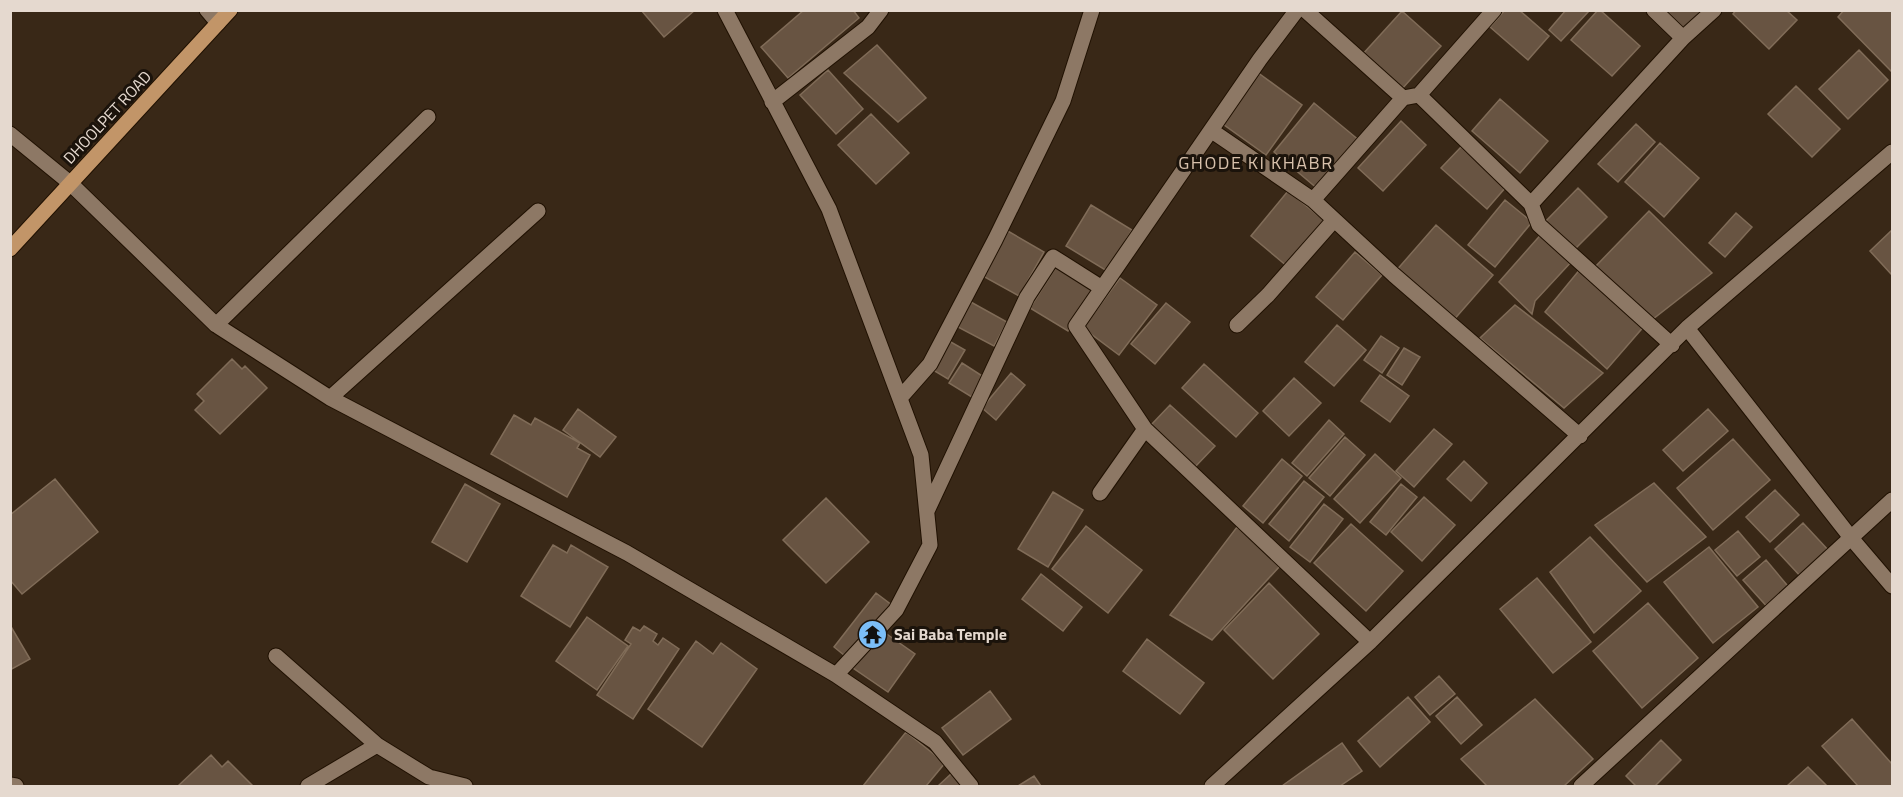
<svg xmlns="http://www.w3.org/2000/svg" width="1903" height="797" viewBox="0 0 1903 797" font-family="'Titillium Web',sans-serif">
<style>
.building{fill:#685442;stroke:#806c58;stroke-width:1.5}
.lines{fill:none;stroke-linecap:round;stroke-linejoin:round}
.minor-casing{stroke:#201102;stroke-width:17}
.major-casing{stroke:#201102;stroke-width:17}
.minor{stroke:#8d7865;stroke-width:15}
.major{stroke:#c29568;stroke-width:15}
.labels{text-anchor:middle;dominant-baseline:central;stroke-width:6;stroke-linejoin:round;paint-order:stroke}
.street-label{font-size:16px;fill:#e5d9cf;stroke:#1b130b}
.poi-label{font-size:16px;font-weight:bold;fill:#e5d9cf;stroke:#1b130b;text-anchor:start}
.neighbourhood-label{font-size:18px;letter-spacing:1.5px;fill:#d7c0ab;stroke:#1b130b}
</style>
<rect width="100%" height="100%" fill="#392817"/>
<path class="building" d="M641 10H695L664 37Z
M804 10H853L859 18 788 78 761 47Z
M1505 10H1519L1549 36 1528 60 1490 27Z
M1566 10H1590L1561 41 1549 30Z
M1598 10H1600L1640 46 1612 76 1571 40Z
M1663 10H1702L1684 29Z
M1736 10H1786L1797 20 1769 49 1733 14Z
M1844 10H1892V69L1891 71 1838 17Z
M1402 11 1441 46 1401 90 1362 55Z
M877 45 926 98 898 122 844 73Z
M1859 50 1888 80 1848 119 1819 89Z
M828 70 863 109 836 134 800 95Z
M1257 72 1302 105 1266 155 1220 122Z
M1796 86 1840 129 1812 157 1768 114Z
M1500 99 1548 141 1520 173 1472 131Z
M1314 103 1360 141 1319 190 1274 152Z
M871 114 909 153 876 184 838 145Z
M1401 121 1426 145 1383 191 1358 168Z
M1636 124 1655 142 1618 182 1598 164Z
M1660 143 1699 178 1664 217 1625 182Z
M1461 147 1506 187 1487 209 1441 168Z
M1578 188 1607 217 1575 249 1543 224Z
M1288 191 1326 222 1288 267 1251 236Z
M1505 200 1532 222 1495 267 1468 245Z
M1091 205 1132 230 1107 271 1066 246Z
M1649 211 1712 273 1653 319 1594 268Z
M1736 213 1752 227 1725 257 1709 243Z
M1436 225 1493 275 1452 322 1395 272Z
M1006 230 1044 252 1019 296 981 275Z
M1892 230V275L1870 251Z
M1544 231 1573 260 1535 301 1532 314 1499 282Z
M1355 252 1382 275 1343 320 1316 297Z
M1056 267 1093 290 1068 331 1030 308Z
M1581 268 1646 324 1607 369 1545 312Z
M1120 278 1157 305 1119 355 1083 328Z
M969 301 1007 322 994 346 956 326Z
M1166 303 1190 322 1155 364 1131 344Z
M1515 305 1603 373 1564 408 1480 338Z
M1337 325 1366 350 1334 386 1305 362Z
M1381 336 1399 348 1382 373 1364 360Z
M949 341 965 350 948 379 933 370Z
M1404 348 1420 357 1402 385 1387 375Z
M232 359 242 369 245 366 267 388 220 434 195 410 204 401 197 394Z
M962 363 987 379 975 399 949 383Z
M1204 364 1258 413 1236 437 1182 388Z
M1011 373 1025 385 996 420 982 408Z
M1380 375 1409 396 1390 422 1361 401Z
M1294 378 1321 403 1289 436 1263 411Z
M1170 405 1215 446 1195 467 1151 425Z
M578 409 616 437 600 457 563 430Z
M1708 409 1728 431 1683 471 1663 450Z
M514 415 531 425 535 418 580 443 577 448 590 455 567 497 491 454Z
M1329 420 1344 434 1307 476 1292 463Z
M1434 429 1452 444 1414 487 1396 471Z
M1345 437 1365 455 1330 496 1309 478Z
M1733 439 1770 480 1713 530 1677 488Z
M1375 454 1401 478 1360 523 1334 499Z
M1282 459 1302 476 1263 523 1243 506Z
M1464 461 1487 483 1471 501 1447 479Z
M55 479 98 532 22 594 10 580V515Z
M1304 481 1324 497 1289 541 1269 524Z
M1654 483 1706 537 1647 582 1595 525Z
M465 484 500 504 467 562 432 542Z
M1401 484 1417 497 1386 535 1370 522Z
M1775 490 1799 515 1770 542 1746 517Z
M1053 492 1083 510 1048 567 1018 549Z
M1424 497 1455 525 1422 561 1391 532Z
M826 498 869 542 826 583 783 540Z
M1324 504 1343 519 1310 562 1290 547Z
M1803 523 1830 552 1802 578 1775 549Z
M1351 524 1403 571 1366 611 1314 563Z
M1086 526 1142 570 1108 613 1052 569Z
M1237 527 1280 566 1212 640 1170 615Z
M1738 531 1760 557 1737 576 1715 550Z
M1590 537 1641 591 1594 633 1550 572Z
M553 545 567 553 571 545 608 567 570 627 521 596Z
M1709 547 1758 607 1713 643 1664 582Z
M1766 560 1792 591 1770 610 1743 580Z
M1041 574 1082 607 1063 631 1022 599Z
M1537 578 1591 642 1553 673 1500 609Z
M1269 583 1319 634 1273 679 1224 630Z
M876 593 893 606 850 660 834 647Z
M1648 603 1698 658 1642 708 1593 651Z
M587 617 628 646 597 690 556 661Z
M10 625 30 659 10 670Z
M644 626 657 634 653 641 658 645 663 638 679 649 633 719 597 695 631 644 625 640 633 627 640 631Z
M881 630 915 654 888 692 853 668Z
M1147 639 1204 683 1180 714 1123 671Z
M696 641 713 654 721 643 757 669 702 747 648 709Z
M1439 676 1455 694 1430 715 1415 697Z
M990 691 1011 719 963 755 942 728Z
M1408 697 1430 722 1380 767 1358 741Z
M1457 697 1482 725 1461 744 1436 716Z
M1535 699 1593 759 1564 786H1487L1461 759Z
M1852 719 1892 764V786H1858L1822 746Z
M906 732 945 763 926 786H863Z
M1661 740 1681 760 1655 786H1636L1626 776Z
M1342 743 1362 771 1340 786H1282Z
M211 755 222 767 228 761 253 786H178Z
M1808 767 1827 786H1787Z
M952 773 966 786H938Z
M1034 776 1041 786H1018Z"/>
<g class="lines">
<defs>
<path id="minor" d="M207 10 218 23
M725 10 829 209 921 455 930 545 896 610 836 675
M1305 10 1403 98
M1654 10 1683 38
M1419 95 1494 10
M772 102 868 27 881 10
M1212 131 1313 200
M10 134 70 183 216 325 330 398 627 553 836 675 935 742 971 786
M1531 204 1539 225 1672 345
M216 325 428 117
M1237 325 1268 295 1334 220
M1687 328 1852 539 1892 586
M330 398 538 211
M900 398 930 364 995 240 1063 101 1092 10
M1145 429 1076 326 1260 59 1297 10
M1580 436 1394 275 1313 200 1403 98 1419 95 1531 204 1683 38 1714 10
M1100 493 1145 429 1370 642
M927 511 1027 297 1053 257 1102 288
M276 656 377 745 308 786
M377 745 429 777 465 786
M10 785 16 786
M1212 786 1370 642 1687 328 1892 152
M1581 786 1892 500"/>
<path id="major" d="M10 249 230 10"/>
</defs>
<use href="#minor" class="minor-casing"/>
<use href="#major" class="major-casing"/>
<use href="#minor" class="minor"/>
<use href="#major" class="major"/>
</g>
<defs>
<symbol id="temple-disc" viewBox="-11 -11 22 22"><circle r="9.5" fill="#7bbef8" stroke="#1b130b"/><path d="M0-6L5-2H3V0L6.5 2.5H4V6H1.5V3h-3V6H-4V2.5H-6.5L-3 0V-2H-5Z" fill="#111"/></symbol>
</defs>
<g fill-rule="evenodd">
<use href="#temple-disc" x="856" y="618" width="33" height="33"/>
</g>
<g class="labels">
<g class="street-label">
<text transform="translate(107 117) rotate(-47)">DHOOLPET ROAD</text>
</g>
<g class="poi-label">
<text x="894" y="634">Sai Baba Temple</text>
</g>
<g class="neighbourhood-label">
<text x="1256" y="162">GHODE KI KHABR</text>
</g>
</g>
<rect width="1903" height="797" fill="none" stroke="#e5d9cf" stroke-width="24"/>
</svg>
